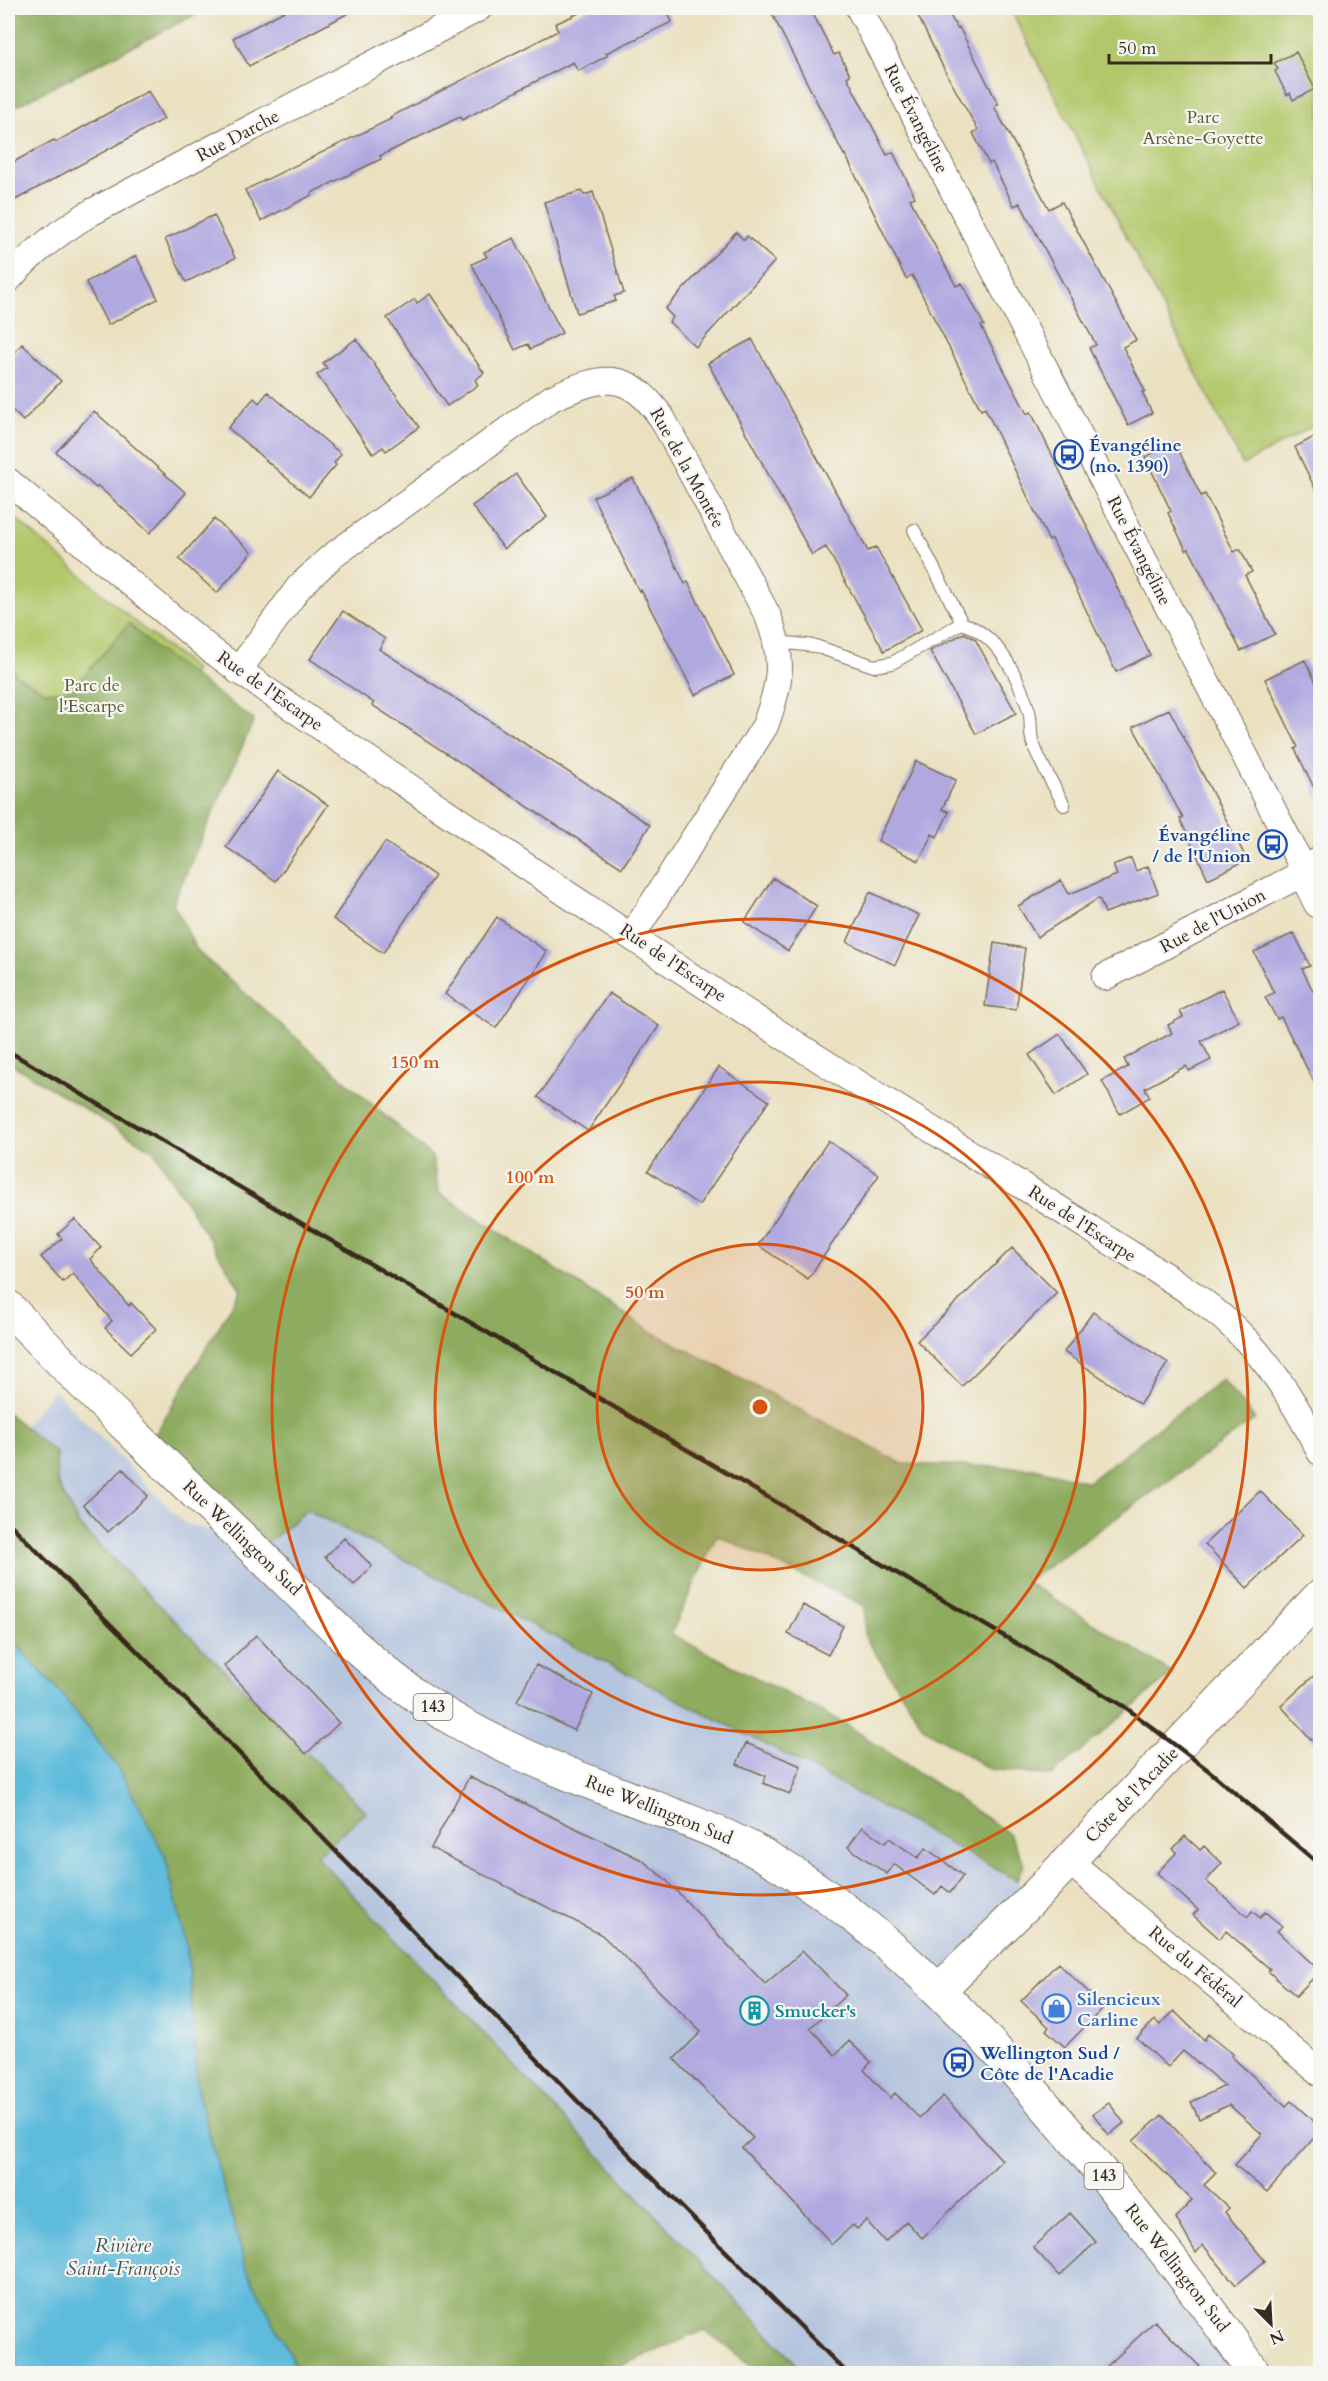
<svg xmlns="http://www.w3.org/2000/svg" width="1328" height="2381" viewBox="0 0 1328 2381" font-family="Cardo,serif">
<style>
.industrial{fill:#b6c5de}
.green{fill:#b3c76a;stroke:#777844;stroke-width:1.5}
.forest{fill:#8eac5e;stroke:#646b3e;stroke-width:1.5}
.water{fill:#5ebbdc;stroke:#4c727d;stroke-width:1.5}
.building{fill:#b0a9e0}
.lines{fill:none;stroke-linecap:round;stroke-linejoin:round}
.lane-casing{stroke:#796a57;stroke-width:14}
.street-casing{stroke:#796a57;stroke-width:28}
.secondary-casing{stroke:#796a57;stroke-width:35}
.primary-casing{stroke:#796a57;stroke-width:35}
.lane{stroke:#fff;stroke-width:12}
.street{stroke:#fff;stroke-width:26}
.secondary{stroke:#fff;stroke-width:33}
.primary{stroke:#fff;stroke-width:33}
.rail{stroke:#3b2a1e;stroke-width:4.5}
.ring{fill:none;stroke:#d7540e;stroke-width:3}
.labels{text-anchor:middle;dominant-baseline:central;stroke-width:4.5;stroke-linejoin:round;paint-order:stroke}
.shield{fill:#f6f6f2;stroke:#73675e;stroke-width:1.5}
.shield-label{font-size:16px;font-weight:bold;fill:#3b2a1e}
.park-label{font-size:18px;fill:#5f5935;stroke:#f6f6f2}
.street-label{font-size:18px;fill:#3b2a1e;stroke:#f6f6f2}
.transit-label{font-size:18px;font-weight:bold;fill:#164399;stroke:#f6f6f2;text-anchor:start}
.shop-label{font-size:18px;font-weight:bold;fill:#366cbe;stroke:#f6f6f2;text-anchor:start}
.culture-label{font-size:18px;font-weight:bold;fill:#0d838f;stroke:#f6f6f2;text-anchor:start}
.water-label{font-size:20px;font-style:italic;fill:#465657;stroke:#f6f6f2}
.centre{fill:#d7540e;stroke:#f6f6f2;stroke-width:3}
.ring-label{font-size:18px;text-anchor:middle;font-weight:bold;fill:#d7540e;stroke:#f6f6f2;stroke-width:4.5;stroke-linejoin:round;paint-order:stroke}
</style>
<rect width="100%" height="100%" fill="#f6f6f2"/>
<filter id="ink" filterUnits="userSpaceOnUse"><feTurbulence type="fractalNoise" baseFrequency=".0167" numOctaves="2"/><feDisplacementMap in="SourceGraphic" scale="12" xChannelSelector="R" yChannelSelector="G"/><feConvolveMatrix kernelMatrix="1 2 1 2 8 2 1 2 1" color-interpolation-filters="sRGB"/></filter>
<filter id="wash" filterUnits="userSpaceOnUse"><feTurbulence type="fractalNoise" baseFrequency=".008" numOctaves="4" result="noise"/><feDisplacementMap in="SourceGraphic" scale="24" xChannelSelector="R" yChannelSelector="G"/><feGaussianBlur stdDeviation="1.35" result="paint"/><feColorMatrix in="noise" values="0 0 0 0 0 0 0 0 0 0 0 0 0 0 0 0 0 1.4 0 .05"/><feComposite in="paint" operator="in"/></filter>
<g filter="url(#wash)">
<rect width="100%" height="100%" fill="#ebe1c1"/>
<path class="industrial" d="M54 1390 184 1523 264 1546 307 1510 804 1764 1037 1894 939 1990 1255 2373H805L8 1529V1446Z"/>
<path class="green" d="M1010 8H1320V422L1243 465Z
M8 512 140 626 195 669 78 933 8 885Z"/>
<path class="forest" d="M8 8H208L8 110Z
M129 623 152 646 254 720 173 903 198 952 432 1157 439 1193 649 1330 903 1464 1034 1468 1088 1482 1222 1379 1255 1419 1026 1582 1173 1673 1051 1776 989 1769 924 1728 865 1637V1606L717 1535 671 1634 847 1725 1010 1834 1024 1865 1017 1881 804 1764 307 1510 264 1546 153 1438 241 1290 154 1151 8 1062V659L16 675 46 692 72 690Z
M8 1413 56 1453 57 1481 78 1524 366 1812 316 1856 805 2373H761L705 2330 604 2373H299L246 2268 198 2094 187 1948 165 1856 119 1769 60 1692 8 1636Z"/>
<path class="water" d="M8 1636 60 1692 119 1769 165 1856 187 1948 198 2094 246 2268 299 2373H19L8 2318Z"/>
<g id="blocks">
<path class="building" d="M290 8H358L249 66 233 38Z
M590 8H666L672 22 606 53 607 56 578 71 573 62 462 120 460 117 380 156 381 159 311 193 312 195 261 221 245 190 391 119 390 117 558 31 555 24Z
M769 8H810L834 55 839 53 850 75 847 77 887 155 893 152 915 197 910 199 956 286 962 283 984 325 981 326 1027 414 1031 412 1150 655 1116 672 1052 539 1049 541 985 408 981 410 912 275 906 279 845 154 844 155Z
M914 8H946L957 28 959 27 998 104 994 106 1049 209 1062 202 1136 340 1123 347 1145 391 1142 392 1152 413 1128 425 1089 348 1096 345 1020 203 1014 206 992 162 989 164 973 133 978 130 946 73Z
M1296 52 1315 89 1293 100 1290 93 1287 95 1275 71 1278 69 1274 63Z
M148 91 164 119 8 204V165L54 140 56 142Z
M582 191 584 195 593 192 624 293 614 296 616 301 577 313 544 202Z
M214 215 235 258 186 282 165 239Z
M736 232 744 240 747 236 775 261 696 347 669 322 673 317 665 309Z
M514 238 562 333 531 349 528 344 515 350 472 264 487 257 484 252Z
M136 256 158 299 108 325 86 282Z
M430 294 484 373 475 380 478 385 447 406 387 318 415 299 417 303Z
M356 339 419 427 386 451 383 447 373 454 317 375 327 368 323 363Z
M752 339 868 551 876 547 922 630 884 651 826 547 812 555 708 363Z
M22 344 61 381 23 421 8 406V360Z
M268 392 341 454 334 463 336 465 309 497 228 428 254 398 259 403Z
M94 411 186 493 150 533 98 486 96 488 56 452Z
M1320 434V499L1295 447Z
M1175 443 1201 496 1205 494 1234 552 1240 549 1252 572 1245 575 1275 634 1241 651 1189 549 1186 550 1168 513 1171 511 1145 457Z
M516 474 547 517 504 549 472 506Z
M633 478 685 584 688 582 734 675 695 695 641 590 639 591 593 497Z
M214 519 252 552 217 593 179 559Z
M343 611 385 639 379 649 650 825 622 868 372 705 374 703 310 659Z
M964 633 975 639 1016 713 976 734 930 651Z
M1305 660 1320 691V800L1295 749 1298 747 1265 679Z
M1169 709 1247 860 1208 879 1180 819 1183 818 1133 727Z
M916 761 956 780 942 809 949 812 937 837 932 834 919 861 878 841Z
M278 771 328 805 276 881 226 847Z
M385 842 435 876 383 953 333 919Z
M1131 858 1136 871 1148 866 1158 893 1105 913 1099 898 1037 937 1018 906 1061 880 1069 894 1117 875 1113 865Z
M773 878 817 906 788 951 744 922Z
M870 892 919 915 895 965 847 942Z
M497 917 547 952 496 1028 445 994Z
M1294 933 1310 966 1302 969 1320 1005V1094L1281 1017 1277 1019 1265 997 1274 993 1254 952Z
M994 943 1025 948 1016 1010 985 1006Z
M1222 989 1239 1021 1201 1041 1211 1060 1189 1071 1186 1066 1145 1088 1150 1097 1120 1114 1102 1081 1128 1067 1124 1059 1172 1033 1168 1025 1183 1017 1180 1011Z
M609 993 659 1026 588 1131 538 1097Z
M1060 1034 1087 1074 1056 1095 1029 1055Z
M719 1067 769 1101 699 1205 648 1171Z
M828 1141 879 1175 808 1279 758 1245Z
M75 1219 101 1248 90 1259 129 1306 131 1303 156 1329 131 1353 105 1328 112 1321 73 1273 63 1282 41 1257 62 1239 58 1234Z
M1012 1248 1057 1293 962 1386 917 1341Z
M1093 1312 1168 1363 1140 1404 1064 1352Z
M123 1469 148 1496 108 1532 83 1505Z
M1260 1491 1303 1535 1247 1588 1205 1544Z
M344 1538 372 1566 354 1585 325 1557Z
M803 1605 843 1626 828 1655 788 1634Z
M256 1635 339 1723 306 1754 224 1666Z
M536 1665 593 1694 574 1731 517 1701Z
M1320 1670V1749L1281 1706Z
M746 1743 801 1766 790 1794 763 1783 766 1776 737 1764Z
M469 1777 642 1860 665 1879 765 1984 803 1951 846 1995 810 2028 835 2055 849 2041 871 2062 864 2070 890 2098 895 2093 919 2118 943 2096 1002 2160 922 2238 906 2221 885 2242 866 2220 857 2229 853 2225 832 2244 742 2148 753 2138 674 2059 701 2032 602 1935 431 1848Z
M862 1827 885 1843 889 1838 918 1858 926 1848 963 1876 950 1893 942 1886 935 1895 894 1864 887 1874 848 1847Z
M1185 1836 1200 1850 1204 1846 1222 1863 1206 1881 1248 1917 1252 1911 1260 1918 1265 1912 1282 1926 1277 1931 1320 1971 1296 1996 1268 1971 1270 1969 1226 1931 1220 1939 1193 1915 1198 1910 1157 1873 1177 1852 1173 1849Z
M1058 1963 1104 2007 1065 2047 1046 2030 1049 2027 1021 2001Z
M1174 2011 1204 2040 1208 2034 1233 2054 1231 2056 1286 2106 1291 2101 1320 2127V2131L1267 2192 1235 2165 1262 2134 1229 2105 1199 2119 1191 2102 1225 2086 1183 2051 1168 2067 1137 2038 1155 2020 1160 2025Z
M1109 2103 1124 2123 1109 2135 1093 2114Z
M1162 2115 1216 2173 1204 2185 1229 2208 1225 2212 1265 2261 1236 2285 1203 2245 1196 2253 1176 2218 1192 2200 1133 2141Z
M1070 2213 1096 2242 1059 2276 1033 2247Z
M1155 2321 1206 2373H1100Z"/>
</g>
</g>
<g filter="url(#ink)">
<use href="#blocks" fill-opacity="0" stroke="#796a57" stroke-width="1.5"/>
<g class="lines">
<defs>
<path id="lane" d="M962 623C998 635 1018 676 1029 711 1032 721 1029 733 1033 743 1040 764 1054 785 1064 805
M777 642 815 646 874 666 892 663 962 623 914 530"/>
<path id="street" d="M859 8 1305 872 1105 977
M8 280C32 252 60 231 92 212L479 8
M8 481 211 650 269 692C438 806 605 922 777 1032 882 1100 989 1164 1094 1231 1146 1265 1206 1296 1248 1342 1276 1372 1302 1416 1320 1452
M238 671 299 587 331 557 552 398C603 375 627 369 662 418L768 616C785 660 781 682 765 726L632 936
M1069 1861 1320 2073"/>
<path id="secondary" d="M1320 864 1305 872 1320 902
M939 1990 1037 1894 1320 1596"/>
<path id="primary" d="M8 1307C89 1392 174 1473 259 1554 311 1604 361 1657 421 1699 491 1747 576 1777 656 1808 697 1824 740 1840 777 1863 898 1937 992 2041 1081 2148 1142 2221 1201 2296 1255 2374"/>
</defs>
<use href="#lane" class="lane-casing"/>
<use href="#street" class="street-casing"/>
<use href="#secondary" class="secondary-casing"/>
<use href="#primary" class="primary-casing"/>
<use href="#lane" class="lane"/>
<use href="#street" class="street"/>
<use href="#secondary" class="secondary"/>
<use href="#primary" class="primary"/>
<path class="rail" d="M8 1051 1125 1707 1208 1770 1320 1865
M8 1522 290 1804 619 2144 848 2374"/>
</g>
</g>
<circle cx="760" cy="1407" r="163" fill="#d7540e" fill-opacity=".12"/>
<g class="ring">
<circle cx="760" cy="1407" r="163"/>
<circle cx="760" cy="1407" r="325"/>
<circle cx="760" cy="1407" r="488"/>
</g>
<defs>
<symbol id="bus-ring" viewBox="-11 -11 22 22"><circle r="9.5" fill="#f6f6f2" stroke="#1a4fb4" stroke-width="1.5"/><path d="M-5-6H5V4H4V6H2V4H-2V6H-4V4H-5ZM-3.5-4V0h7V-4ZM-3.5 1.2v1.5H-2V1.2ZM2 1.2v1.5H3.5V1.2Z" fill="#1a4fb4"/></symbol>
<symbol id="shop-ring" viewBox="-11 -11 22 22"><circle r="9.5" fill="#f6f6f2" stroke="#3f7fe0" stroke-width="1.5"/><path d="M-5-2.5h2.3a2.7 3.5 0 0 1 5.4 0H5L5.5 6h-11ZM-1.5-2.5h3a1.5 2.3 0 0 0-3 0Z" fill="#3f7fe0"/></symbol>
<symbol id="building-ring" viewBox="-11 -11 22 22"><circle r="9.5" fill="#f6f6f2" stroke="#0f9aa8" stroke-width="1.5"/><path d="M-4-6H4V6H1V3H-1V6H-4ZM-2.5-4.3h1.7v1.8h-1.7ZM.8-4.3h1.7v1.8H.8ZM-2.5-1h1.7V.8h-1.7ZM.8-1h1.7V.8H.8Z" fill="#0f9aa8"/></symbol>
</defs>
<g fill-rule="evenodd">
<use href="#bus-ring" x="1052" y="438" width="33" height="33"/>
<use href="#bus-ring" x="1256" y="828" width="33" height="33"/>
<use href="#shop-ring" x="1040" y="1992" width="33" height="33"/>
<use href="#building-ring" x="738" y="1994" width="33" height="33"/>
<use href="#bus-ring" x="942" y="2046" width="33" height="33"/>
</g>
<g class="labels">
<g class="shield">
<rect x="413.5" y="1694" width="39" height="26" rx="4.5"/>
<rect x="1084.5" y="2163" width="39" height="26" rx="4.5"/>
</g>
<g class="shield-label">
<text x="433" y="1707">143</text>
<text x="1104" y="2176">143</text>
</g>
<g class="park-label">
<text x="1203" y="117">Parc<tspan x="1203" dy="21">Arsène-Goyette</tspan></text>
<text x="92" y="685">Parc de<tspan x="92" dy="21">l'Escarpe</tspan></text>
</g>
<g class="street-label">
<text transform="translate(916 119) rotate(63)">Rue Évangéline</text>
<text transform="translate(238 136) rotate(-28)">Rue Darche</text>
<text transform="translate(687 468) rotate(61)">Rue de la Montée</text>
<text transform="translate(1139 551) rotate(63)">Rue Évangéline</text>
<text transform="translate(270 691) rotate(35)">Rue de l'Escarpe</text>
<text transform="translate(1213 921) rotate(-28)">Rue de l'Union</text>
<text transform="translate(673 963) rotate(34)">Rue de l'Escarpe</text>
<text transform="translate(1082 1224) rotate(33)">Rue de l'Escarpe</text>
<text transform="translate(242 1538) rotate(44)">Rue Wellington Sud</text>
<text transform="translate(1132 1795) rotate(-46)">Côte de l'Acadie</text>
<text transform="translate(659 1810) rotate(22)">Rue Wellington Sud</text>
<text transform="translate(1195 1967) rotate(40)">Rue du Fédéral</text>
<text transform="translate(1177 2268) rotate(52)">Rue Wellington Sud</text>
</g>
<g class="transit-label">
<text x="1089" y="445">Évangéline<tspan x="1089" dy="21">(no. 1390)</tspan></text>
<text x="1251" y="835" text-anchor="end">Évangéline<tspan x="1251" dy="21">/ de l'Union</tspan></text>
<text x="980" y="2053">Wellington Sud /<tspan x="980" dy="21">Côte de l'Acadie</tspan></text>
</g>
<g class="shop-label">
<text x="1077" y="1999">Silencieux<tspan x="1077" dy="21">Carline</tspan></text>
</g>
<g class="culture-label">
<text x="775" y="2011">Smucker's</text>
</g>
<g class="water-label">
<text x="123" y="2245">Rivière<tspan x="123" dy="23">Saint-François</tspan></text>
</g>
</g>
<circle cx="760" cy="1407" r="9" class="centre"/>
<g class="ring-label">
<text x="415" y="1068">150 m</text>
<text x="530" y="1183">100 m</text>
<text x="645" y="1298">50 m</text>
</g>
<rect width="1328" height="2381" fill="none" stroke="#f6f6f2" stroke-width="30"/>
<g transform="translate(1271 2324) rotate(156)" stroke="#f6f6f2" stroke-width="4.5" paint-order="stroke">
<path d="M0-4.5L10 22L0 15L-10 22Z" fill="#3b2a1e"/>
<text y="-9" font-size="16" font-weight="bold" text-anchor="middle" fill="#3b2a1e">N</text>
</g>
<path d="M1109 54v9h162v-9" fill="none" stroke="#3b2a1e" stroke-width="3"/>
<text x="1118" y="54" font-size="18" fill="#3b2a1e" stroke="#f6f6f2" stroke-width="4.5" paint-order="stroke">50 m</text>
</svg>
